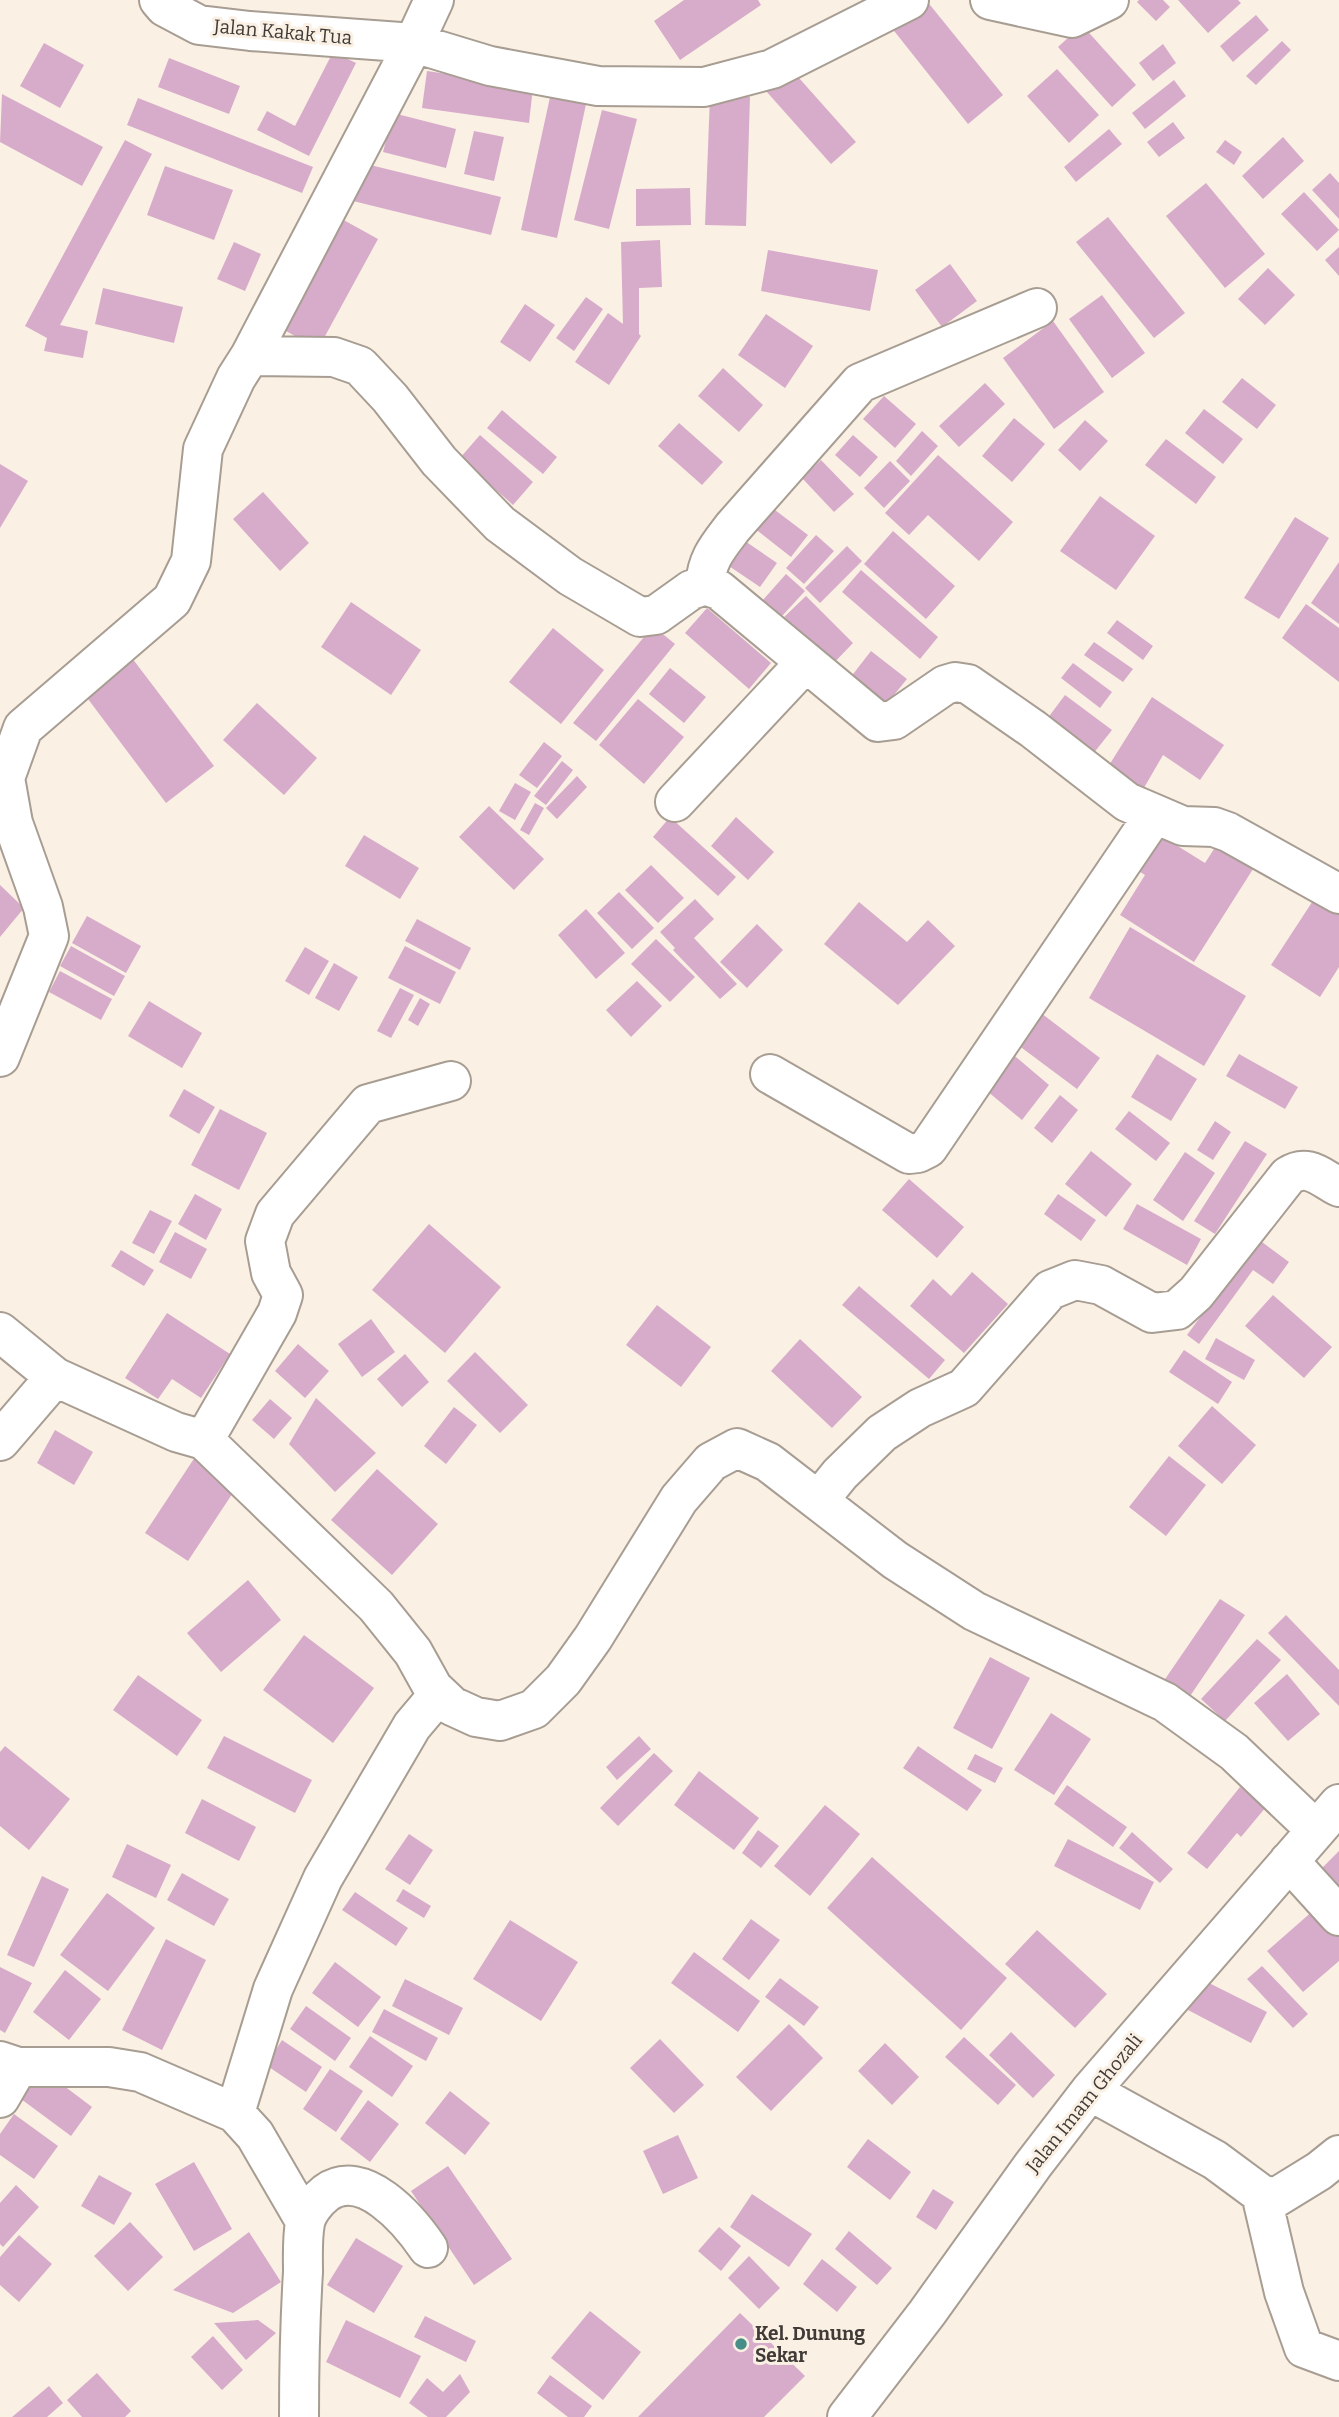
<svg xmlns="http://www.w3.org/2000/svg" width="1339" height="2417" viewBox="0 0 1339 2417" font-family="Bitter,serif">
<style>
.building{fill:#d7acca}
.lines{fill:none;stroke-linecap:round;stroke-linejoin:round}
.minor-casing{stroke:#a79d92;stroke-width:42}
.minor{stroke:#fff;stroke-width:38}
.poi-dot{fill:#478e88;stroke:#fbf0e4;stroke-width:2.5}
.labels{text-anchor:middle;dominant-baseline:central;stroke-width:6;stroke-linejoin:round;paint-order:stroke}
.street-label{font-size:19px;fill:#403b37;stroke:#fbf0e4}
.poi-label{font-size:19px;font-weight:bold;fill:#403b37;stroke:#fbf0e4;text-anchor:start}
</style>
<rect width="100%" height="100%" fill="#fbf0e4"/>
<path class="building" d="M684 0H758L761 5 680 60 654 21Z
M926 0 1003 95 968 124 891 27Z
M1139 0H1163L1170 7 1156 21 1137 2Z
M1178 0H1238L1241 3 1208 33Z
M1256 15 1269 30 1233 62 1220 46Z
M1082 25 1136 85 1112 107 1058 47Z
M1282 41 1291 50 1256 85 1246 76Z
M44 43 84 65 60 108 20 86Z
M1163 44 1176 63 1153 81 1139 63Z
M333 52 356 63 309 156 257 130 267 111 295 126Z
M169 58 240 86 229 114 158 87Z
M791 69 856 142 831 164 766 91Z
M1057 69 1099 115 1069 143 1027 96Z
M427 71 533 87 529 123 422 108Z
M1174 80 1186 96 1145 129 1132 113Z
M552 88 588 95 557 238 521 230Z
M2 94 103 147 82 186 0 142Z
M710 96 750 97 746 226 705 225Z
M138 98 313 167 302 193 127 125Z
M602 110 637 119 609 229 574 220Z
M393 113 456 129 446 168 383 152Z
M1173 122 1185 138 1159 157 1147 142Z
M1109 129 1122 144 1076 182 1064 167Z
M474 131 504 137 494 181 464 174Z
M1283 137 1304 161 1263 199 1242 176Z
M125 140 152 154 60 325 88 331 83 358 44 351 47 338 25 326Z
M1225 140 1242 152 1234 165 1216 152Z
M358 162 501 197 491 235 349 200Z
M165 166 233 190 214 240 147 215Z
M1330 173 1339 183V219L1312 190Z
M1206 183 1265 254 1225 288 1166 216Z
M690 188 691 225 636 226V189Z
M1304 192 1339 230 1317 251 1281 214Z
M1108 217 1185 313 1154 338 1076 242Z
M340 218 378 239 318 349 279 327Z
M660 240 662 287 639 288V334L641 336 609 385 575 362 608 313 623 324 621 242Z
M234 242 261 254 245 291 217 279Z
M1339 247V276L1325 260Z
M768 250 878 270 870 311 761 291Z
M950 264 977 301 942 327 915 290Z
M1268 268 1295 295 1265 325 1238 299Z
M103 288 183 307 174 343 95 324Z
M1102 295 1145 353 1112 378 1069 319Z
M586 297 603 309 574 351 556 338Z
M525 304 555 325 530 362 500 342Z
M766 314 813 346 785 388 738 355Z
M1053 321 1104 392 1054 429 1003 358Z
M723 368 763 405 739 432 698 396Z
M1242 378 1276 405 1257 429 1222 402Z
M985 383 1005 404 959 447 939 426Z
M884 396 916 424 895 448 863 419Z
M1204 409 1243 439 1223 464 1185 433Z
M502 410 557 457 543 474 487 428Z
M1014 418 1045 444 1012 482 982 456Z
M1085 420 1108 441 1080 471 1058 450Z
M679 423 723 462 702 485 658 446Z
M922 431 938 446 911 476 896 461Z
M480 435 533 482 513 505 460 458Z
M853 435 878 457 860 477 835 455Z
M1166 439 1216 477 1196 504 1145 465Z
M938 455 1013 522 979 561 928 515 909 535 885 513Z
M821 460 854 494 834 512 802 478Z
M890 461 910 481 884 508 864 488Z
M0 464 28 481 0 528Z
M263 492 309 543 280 571 233 519Z
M1100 496 1155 536 1116 590 1060 551Z
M771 507 808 535 791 557 754 528Z
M1295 517 1329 538 1279 619 1244 598Z
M893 531 955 586 926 619 864 564Z
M816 535 834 551 804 584 786 568Z
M739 537 777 563 760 587 723 562Z
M847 546 862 561 820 603 805 588Z
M1339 562V624L1311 603Z
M861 570 938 637 920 659 842 592Z
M786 574 805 591 772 627 753 611Z
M806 596 853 643 829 668 781 620Z
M351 602 421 650 391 695 321 647Z
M1306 604 1339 628V682L1282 638Z
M707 608 771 663 749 689 685 633Z
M1117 620 1153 646 1143 660 1107 633Z
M653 626 675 644 596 741 573 723Z
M553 628 604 670 561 724 509 682Z
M1094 642 1133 669 1123 682 1084 655Z
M871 651 907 679 885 706 850 678Z
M132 658 214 766 166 803 85 695Z
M1073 663 1112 692 1100 708 1061 678Z
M670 668 706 697 684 723 649 694Z
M1065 695 1112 730 1093 754 1047 719Z
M1152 697 1224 745 1200 780 1163 755 1141 793 1106 770Z
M638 699 684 737 644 784 599 745Z
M257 703 317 758 284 795 223 740Z
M544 742 562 756 537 788 519 775Z
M562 761 573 770 546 805 534 796Z
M577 776 587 787 557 819 546 808Z
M515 783 531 792 515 820 499 811Z
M535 803 544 808 529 835 520 830Z
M489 806 544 859 514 890 459 837Z
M670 817 736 877 718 896 653 837Z
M736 817 774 852 748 880 711 846Z
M1155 832 1205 863 1223 835 1260 858 1194 962 1120 915 1145 875 1132 867Z
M364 835 419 868 400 899 345 866Z
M651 865 684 898 658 923 625 890Z
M0 885 24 908 0 937Z
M619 892 654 928 632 949 597 913Z
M1318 893 1339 907V967L1320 997 1271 965Z
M695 899 714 919 694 938 737 984 720 999 673 950 675 948 660 932Z
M859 902 907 942 928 920 955 946 898 1005 824 944Z
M586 909 625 953 596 979 558 935Z
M87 916 141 946 126 973 72 943Z
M417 919 471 948 460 970 405 941Z
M757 924 783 950 747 988 720 962Z
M1130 927 1246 996 1204 1066 1089 998Z
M656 939 695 977 670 1002 631 964Z
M71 946 125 976 114 996 60 966Z
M405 946 456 972 440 1004 388 978Z
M305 947 329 961 309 995 285 981Z
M334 963 358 977 339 1011 315 998Z
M60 971 112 999 101 1020 49 992Z
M637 981 662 1006 631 1037 606 1010Z
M400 988 414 995 391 1038 377 1031Z
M420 998 430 1004 418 1026 408 1020Z
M149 1001 202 1033 182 1068 128 1036Z
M1037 1010 1100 1058 1077 1089 1014 1042Z
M1003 1046 1049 1085 1022 1120 975 1081Z
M1157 1054 1197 1079 1171 1121 1131 1097Z
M1239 1054 1298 1087 1285 1109 1226 1076Z
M184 1089 215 1107 199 1134 169 1116Z
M1060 1095 1078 1110 1052 1143 1034 1128Z
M220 1109 267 1133 239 1190 191 1165Z
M1129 1111 1170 1143 1156 1161 1115 1129Z
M1215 1121 1231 1132 1213 1160 1197 1150Z
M1245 1141 1267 1154 1215 1234 1194 1221Z
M1091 1151 1132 1184 1106 1217 1065 1184Z
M1185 1152 1215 1173 1183 1221 1153 1200Z
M909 1179 964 1227 937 1258 882 1210Z
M195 1194 222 1209 206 1240 178 1224Z
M1058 1194 1096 1220 1081 1241 1044 1214Z
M1137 1204 1201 1239 1187 1265 1123 1229Z
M150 1210 172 1221 154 1254 132 1243Z
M429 1224 501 1287 445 1353 372 1290Z
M175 1232 207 1249 191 1279 159 1262Z
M1258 1239 1289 1262 1273 1284 1253 1270 1199 1344 1187 1335Z
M121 1250 154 1270 144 1286 111 1266Z
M972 1272 1008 1304 964 1353 910 1306 933 1279 951 1296Z
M859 1286 945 1360 929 1379 842 1305Z
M1273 1295 1332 1347 1304 1378 1245 1326Z
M657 1305 711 1347 681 1387 626 1345Z
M167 1313 230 1354 201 1398 172 1379 158 1399 125 1378Z
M371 1319 395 1352 362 1377 338 1344Z
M1216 1338 1255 1360 1244 1380 1205 1359Z
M800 1339 862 1397 832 1428 771 1371Z
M298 1344 329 1371 305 1398 275 1371Z
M1184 1350 1232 1382 1218 1404 1169 1372Z
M475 1352 528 1405 500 1433 447 1381Z
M405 1354 429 1382 402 1407 377 1379Z
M316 1398 376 1453 335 1492 289 1444Z
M270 1399 292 1418 274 1439 252 1420Z
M1212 1406 1256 1445 1222 1484 1178 1446Z
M454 1407 477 1425 446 1464 424 1446Z
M55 1430 93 1452 74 1485 37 1463Z
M199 1451 242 1479 188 1561 145 1533Z
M1169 1456 1206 1485 1166 1536 1129 1507Z
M377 1469 438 1524 392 1575 331 1520Z
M248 1580 281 1620 221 1672 187 1633Z
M1220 1599 1245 1615 1186 1702 1161 1685Z
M1286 1615 1339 1670V1706L1268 1633Z
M304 1635 374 1688 333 1743 263 1690Z
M1257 1639 1281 1660 1225 1721 1201 1699Z
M990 1657 1030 1678 992 1749 953 1728Z
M1287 1674 1320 1714 1288 1741 1254 1703Z
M138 1675 202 1720 177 1756 113 1710Z
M1051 1713 1091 1739 1054 1795 1014 1770Z
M224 1736 312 1780 295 1813 207 1768Z
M639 1736 651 1749 617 1780 606 1767Z
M5 1746 70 1799 29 1850 0 1826V1752Z
M918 1746 982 1790 967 1811 903 1768Z
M654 1753 673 1771 618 1826 600 1808Z
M975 1754 1003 1768 995 1783 967 1769Z
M699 1771 759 1818 734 1850 674 1805Z
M1067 1785 1127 1827 1113 1847 1054 1804Z
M1240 1787 1266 1807 1241 1837 1237 1833 1207 1869 1187 1853Z
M202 1799 256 1827 239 1861 185 1833Z
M825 1805 860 1834 810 1896 774 1866Z
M758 1830 779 1846 761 1868 742 1853Z
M1132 1832 1173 1869 1160 1883 1119 1848Z
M409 1834 433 1850 410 1885 385 1869Z
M1068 1839 1154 1882 1140 1910 1054 1866Z
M127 1844 171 1865 156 1898 112 1877Z
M1339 1851V1900L1314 1876Z
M872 1857 1007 1978 961 2030 827 1908Z
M182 1873 229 1899 214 1926 167 1900Z
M42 1876 69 1889 34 1967 7 1955Z
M403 1889 431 1906 424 1918 396 1901Z
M355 1892 408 1928 396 1946 342 1910Z
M107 1893 155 1928 108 1991 60 1955Z
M1315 1909 1339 1937V1961L1303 1992 1267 1951Z
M751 1919 780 1940 749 1980 722 1959Z
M510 1920 578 1962 541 2021 473 1979Z
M1037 1930 1107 1994 1075 2028 1005 1964Z
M166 1939 206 1960 162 2050 122 2030Z
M694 1952 760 2001 738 2032 671 1983Z
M335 1962 381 1997 358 2027 312 1993Z
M1262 1966 1308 2014 1293 2028 1247 1979Z
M0 1967 32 1983 5 2033 0 2030Z
M65 1970 101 1999 69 2040 33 2012Z
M780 1978 819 2007 804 2026 765 1997Z
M405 1979 463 2008 449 2035 392 2006Z
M1203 1980 1267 2012 1251 2043 1188 2010Z
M306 2006 351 2038 335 2061 290 2029Z
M384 2009 438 2038 426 2061 372 2032Z
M789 2024 823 2058 771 2111 736 2077Z
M1011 2032 1055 2075 1033 2098 989 2055Z
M370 2036 413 2066 392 2097 349 2067Z
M964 2037 1016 2085 998 2105 945 2057Z
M660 2039 704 2085 674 2113 630 2068Z
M282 2040 322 2067 306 2092 266 2065Z
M885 2043 919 2077 892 2105 858 2071Z
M330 2069 363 2091 336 2132 303 2109Z
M43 2070 92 2107 71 2136 21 2099Z
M450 2091 490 2123 465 2155 425 2123Z
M368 2100 399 2124 370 2162 340 2139Z
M14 2114 58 2146 34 2179 0 2155V2134Z
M678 2135 698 2178 663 2194 643 2151Z
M868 2139 911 2172 890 2200 847 2167Z
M194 2162 232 2229 194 2251 155 2184Z
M448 2166 512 2259 474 2285 411 2191Z
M99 2175 132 2193 114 2225 81 2206Z
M16 2185 39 2207 3 2247 0 2244V2203Z
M933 2189 954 2202 936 2230 916 2217Z
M752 2194 812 2234 789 2267 730 2227Z
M130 2222 163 2257 128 2291 94 2256Z
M719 2227 741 2246 721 2271 698 2251Z
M849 2231 892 2268 877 2285 835 2249Z
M249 2232 281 2282 233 2313 173 2290Z
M19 2235 52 2264 19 2302 0 2285V2257Z
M356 2238 403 2266 374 2313 327 2285Z
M749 2256 780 2288 759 2309 728 2278Z
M822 2259 857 2287 837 2312 803 2284Z
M590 2311 641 2352 603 2400 551 2358Z
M740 2313 805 2376 764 2417H638Z
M425 2316 476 2341 466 2362 414 2337Z
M258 2320 276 2333 246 2360 214 2323Z
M346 2320 421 2356 400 2398 326 2362Z
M213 2336 243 2370 222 2390 191 2357Z
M97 2373 131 2411 125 2417H82L67 2400Z
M460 2374 470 2392 446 2417H428L409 2403 427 2378 443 2392Z
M550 2375 592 2406 584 2417H568L537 2393Z
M49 2386 63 2403 47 2417H12Z"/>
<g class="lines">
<defs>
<path id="minor" d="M434 0 414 43 490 66 598 86 704 87 772 69 909 0
M990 0 1072 18 1109 0
M250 356 334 357 360 366 390 398 439 461 500 524 570 576 640 617 656 615 691 590 705 585 719 590 878 722 894 720 945 685 955 682 968 684 1033 729 1127 802 1183 826 1214 827 1228 832 1339 894
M705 585C707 559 717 548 733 527L860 383 1037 308
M675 802 806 662
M0 1057 49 936 43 907 13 823 5 778 23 728 172 600 191 561 203 449 236 378 250 356 414 43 250 31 199 25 165 7 159 0
M770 1074 909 1154 918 1153 928 1148 1154 815
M0 1332 55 1377 176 1432 204 1440 376 1606 413 1652 433 1688 452 1706 476 1717 500 1721 534 1709 563 1680 593 1638 679 1499 711 1462 737 1448 768 1462 895 1560 974 1611 1165 1702 1234 1752 1316 1830
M204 1440 277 1313 283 1295 271 1273 265 1241 275 1214 368 1104 451 1081
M0 1441 55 1377
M819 1500 840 1474 882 1433 920 1408 964 1388 1050 1290 1075 1280 1101 1285 1152 1313 1177 1310 1196 1293 1288 1176C1308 1163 1320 1177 1339 1187
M1289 1861 1339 1916
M0 2061 18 2067H109L140 2072 235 2113 255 2135 305 2221
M1090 2091 1215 2160 1261 2194 1275 2198 1319 2171 1339 2155
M0 2098 18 2067
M235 2113 273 1989 323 1878 412 1726 439 1694
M1261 2194 1284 2292 1304 2348 1339 2361
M299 2417C299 2368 300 2320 303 2272 303 2256 302 2239 305 2223 307 2212 317 2200 326 2193 363 2166 409 2220 428 2248
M847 2417 927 2313 1033 2165 1090 2091 1339 1804"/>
</defs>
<use href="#minor" class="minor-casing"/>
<use href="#minor" class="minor"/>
</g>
<circle class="poi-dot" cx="741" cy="2344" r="7"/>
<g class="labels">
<g class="street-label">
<text transform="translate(283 32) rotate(5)">Jalan Kakak Tua</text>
<text transform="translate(1084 2103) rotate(-51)">Jalan Imam Ghozali</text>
</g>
<g class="poi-label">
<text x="755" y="2333">Kel. Dunung<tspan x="755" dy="22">Sekar</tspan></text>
</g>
</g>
</svg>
